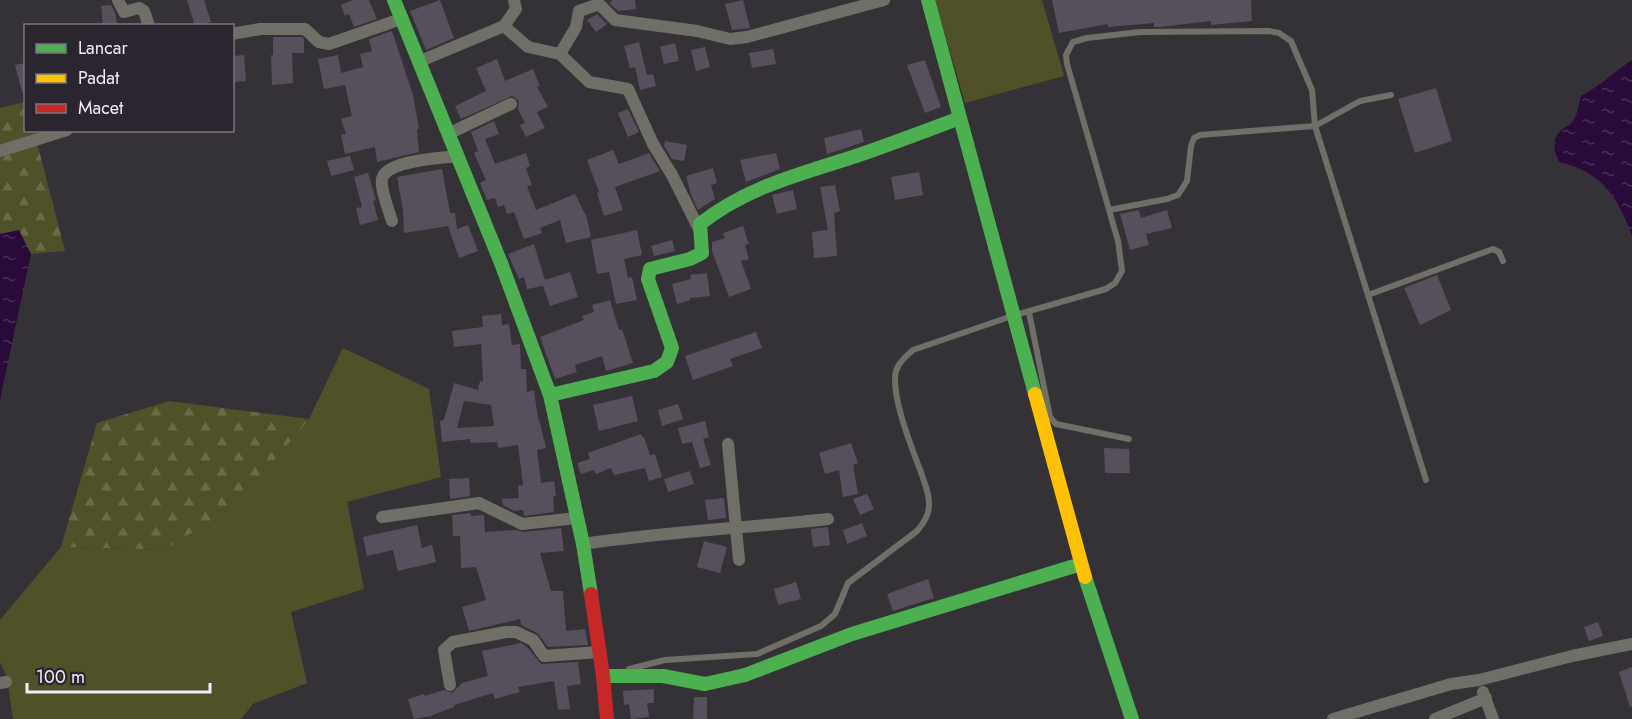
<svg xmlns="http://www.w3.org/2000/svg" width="1632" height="719" viewBox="0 0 1632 719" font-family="Jost,sans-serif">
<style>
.green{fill:#505128}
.forest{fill:url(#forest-firs)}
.water{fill:url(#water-ripples)}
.building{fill:#574f5c;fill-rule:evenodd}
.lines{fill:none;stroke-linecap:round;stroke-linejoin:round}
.lane{stroke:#706f67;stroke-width:6}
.street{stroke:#706f67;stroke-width:12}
.fast{stroke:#4caf50;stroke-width:14}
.slow{stroke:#ffc107;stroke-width:14}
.jam{stroke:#c62828;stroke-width:14}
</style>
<defs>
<pattern id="forest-firs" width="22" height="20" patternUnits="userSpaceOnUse" patternTransform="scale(1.5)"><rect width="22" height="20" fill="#505128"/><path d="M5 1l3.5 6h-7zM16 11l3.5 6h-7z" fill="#6a6a48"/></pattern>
<pattern id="water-ripples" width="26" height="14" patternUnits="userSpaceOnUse" patternTransform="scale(1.5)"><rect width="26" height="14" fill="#2a0a3a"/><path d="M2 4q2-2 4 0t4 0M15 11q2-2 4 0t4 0" fill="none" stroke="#492e57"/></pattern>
</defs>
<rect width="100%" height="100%" fill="#353237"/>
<path class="green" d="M935 0H1042L1064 76 965 103Z
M343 348 429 389 441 477 347 502 364 589 291 612 307 683 253 704 241 719H13L7 677 0 662V620L61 547 164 550 309 419Z"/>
<path class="forest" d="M25 102 26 130 34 131 65 251 31 254 19 231 0 234V108Z
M169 401 309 419 236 505 164 550 61 547 97 423Z"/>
<path class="water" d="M1632 60V236C1618 197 1601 171 1559 162 1553 150 1551 137 1564 128 1568 125 1571 125 1574 119 1578 113 1579 104 1581 96 1600 86 1614 72 1632 60Z
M19 230 31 254 0 400V234Z"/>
<path class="building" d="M187 0H204L211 22 195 26Z
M353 0H369L377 19 354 27 349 14 345 16 341 5Z
M440 0 454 38 426 50 410 11Z
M613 0H635L636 9 618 11 609 3Z
M743 0 750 28 732 30 725 4Z
M1052 0H1251L1252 21 1211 25V21L1160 27H1154V23L1108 27V24L1059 33Z
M111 5 115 13 117 24 103 26 101 6Z
M597 14 607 24 596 32 587 20Z
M392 31 413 95 419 129H417L419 152 377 162 375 147 345 154 341 135 346 134 341 119 352 116 345 85 324 89 318 59 338 55 341 73 363 67 360 54 372 51 369 39Z
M273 37H302L304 39V53H292L293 83 272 85 271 55H273Z
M639 42 647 75 653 74 656 86 640 90 635 67 630 68 624 46Z
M675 43 679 61 664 64 660 47Z
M705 47 710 67 696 71 691 50Z
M773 49 776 64 752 68 749 53Z
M244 55 246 81 232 82V56Z
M497 59 505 81 533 69 540 86 537 87 548 107 537 112 545 128 526 137 520 125 525 123 518 109 519 101 512 96 461 119 455 106 486 91 476 68Z
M925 60 941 107 925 113 907 65Z
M26 63V92H22L15 65Z
M1436 88 1452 141 1415 153 1398 99Z
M628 109 639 132 628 137 618 113Z
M494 121 499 134 485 139 495 164 526 153 530 166 526 168 532 185 527 186 536 210 575 194 587 218 591 237 566 243 560 220 540 228 542 233 524 239 514 212 507 214 504 205 498 207 495 198 487 200 480 183 486 180 474 153 478 151 471 132Z
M861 129 864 142 827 154 824 138Z
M665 141 687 145 684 161 672 159 664 146Z
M613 150 619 164 649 153 660 171 615 187 623 210 604 216 597 193 599 192 587 160Z
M776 153 780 169 746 182 740 160Z
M350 156 354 170 331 176 327 161Z
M713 168 717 183 711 185 715 199 698 210 691 195 686 176Z
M442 169 450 213H455L457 229 468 225 478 251 459 258 448 226 404 233 403 210 397 177Z
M919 172 923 195 895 200 891 177Z
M368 173 376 200 373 201 378 220 360 225 356 208 362 207 354 177Z
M835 185 840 211 834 213 837 256 814 258 812 232 828 230 820 187Z
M793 190 797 209 777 214 772 195Z
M1139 210 1141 218 1167 210 1172 228 1146 234 1149 245 1130 250 1120 214Z
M743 226 749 244 745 245 749 259 741 261 751 289 729 297 712 251V242L725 238 723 233Z
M637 230 642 255 624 259 628 278 632 277 637 300 616 304 609 272 597 274 591 240Z
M672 240 675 251 654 256 651 246Z
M534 244 545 280 570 272 578 297 550 306 543 286 527 289 524 277 519 279 508 254Z
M707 273 710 296 690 298V300L677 304 672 284 691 279 690 275Z
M1437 275 1451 310 1420 325 1404 288Z
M610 300 619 330 622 329 633 363 606 371 602 356 575 365 577 372 555 379 540 337 584 320 582 316 594 312 592 305Z
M501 314 502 325 509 324 512 345 520 344 521 369H526L527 392 534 390 538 419H539L546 448 537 450 541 483 554 481 556 496H553L554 512 524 516 523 510 514 511 503 505 502 499 519 498 518 486 523 485 518 445 498 448 497 442 471 443 470 439 442 442 440 421 444 420 454 383 478 390 480 381 483 382 481 344 454 347 452 331 483 327 482 316ZM464 401 491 405 494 426 457 428Z
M756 332 762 348 730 359 733 366 693 380 685 356Z
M632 396 638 421 599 431 593 405Z
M678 404 683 419 662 426 658 410Z
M705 421 709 437 703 439 711 465 700 468 692 442 682 444 678 428Z
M641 434 642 437H644L650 455 655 454 662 477 649 481 645 468 614 475 611 468 596 474 594 470 581 474 577 463 590 459 588 453Z
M851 443 858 463 853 465 858 494 843 497 839 470 825 474 819 453Z
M1104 448 1129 449 1130 473H1105Z
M690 471 694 484 668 492 664 479Z
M469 478 470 496 450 499 449 479Z
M867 494 874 509 860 515 853 499Z
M724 498 726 518 708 520 705 500Z
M471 513V516L484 515 485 532 515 530 523 532 561 528 564 551 540 553 551 591H563L566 631 585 629 588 645 548 647 537 633 521 625 520 619 469 631 462 607 486 600 476 567 461 568 460 536H453L452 515Z
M862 523 867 536 847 544 843 530Z
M417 525 422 548 432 545 436 562 398 571 393 550 367 556 363 537Z
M828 527 830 545 813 547 811 529Z
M704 541 727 547 720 573 697 567Z
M928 579 934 598 893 611 887 594Z
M796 582 801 599 778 605 774 589Z
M1598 622 1603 636 1589 641 1584 627Z
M521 643 527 647 541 664 578 662 581 684 567 686 570 709 558 710 554 681 518 687 520 692 495 699 493 693 454 705V707L430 716 414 719 408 699 424 694 425 696 444 690 452 693 462 683 488 676 482 651Z
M1632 667V706L1630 707 1619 672Z
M654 689V703H647L649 717 631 719 629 704 624 705 623 691Z
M694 697H707V719H693Z"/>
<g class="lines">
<path class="lane" d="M1109 210 1167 199 1178 195 1187 181 1191 146 1194 138 1200 135 1315 126 1426 480
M1368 295 1493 249 1499 252 1503 261
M1029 312 1050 417 1056 424 1129 439
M629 669 665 660 757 654 821 626 835 614 848 583 917 531C923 524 929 516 929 506 930 495 925 485 922 475 913 451 890 395 896 371 899 362 906 356 913 350L1012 316 1106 289 1115 283 1122 271 1118 241 1067 64 1066 55 1073 42 1087 38 1140 32 1269 31 1279 33 1291 41 1312 90 1315 126 1360 101 1391 95"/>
<path class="street" d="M118 0 124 12 139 8 144 11 149 26
M504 26 528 47 560 54 589 82 628 89 653 144 672 175 700 231
M232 34 260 29H305L319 42 329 44 401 19
M560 54 576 27 579 11 599 4 615 20 697 31 730 39 747 37 884 0
M418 62 504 26 516 9 514 0
M448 134 511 104
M0 151 67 130
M392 221C389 211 380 188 382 179 386 160 441 158 457 156
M728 444 739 560
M382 517 479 503 522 524 577 518
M583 544C664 532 746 528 828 519
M0 683 6 682
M450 685 444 650 453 642 506 632H516L533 640 544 656 599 652
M1483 692 1493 719
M1333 719 1451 684 1479 680 1572 656 1632 644
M1435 719 1486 698"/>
<path class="fast" d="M394 0 501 263 550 395 583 544 591 594
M928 0 1035 394
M550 395 654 371 667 362 672 348 648 279 650 269 690 259 702 253 700 224C746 187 801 174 856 156 891 144 925 131 960 118
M1085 577 1132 719
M603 676H663L705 684 745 675 852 634 1081 564"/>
<path class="slow" d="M1035 394 1085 577"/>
<path class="jam" d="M591 594 603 676 607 719"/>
</g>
<rect x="24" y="24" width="210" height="108" fill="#2b2530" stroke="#7a757e" stroke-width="1.5"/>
<rect x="36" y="44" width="30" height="9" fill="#4caf50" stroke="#7a757e" stroke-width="1.5"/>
<text x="78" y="54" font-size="18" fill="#f1edf4">Lancar</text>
<rect x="36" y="74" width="30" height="9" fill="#ffc107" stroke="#7a757e" stroke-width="1.5"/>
<text x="78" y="84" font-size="18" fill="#f1edf4">Padat</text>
<rect x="36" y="104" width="30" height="9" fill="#c62828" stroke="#7a757e" stroke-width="1.5"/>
<text x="78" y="114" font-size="18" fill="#f1edf4">Macet</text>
<path d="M27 683v9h183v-9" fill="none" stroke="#f1edf4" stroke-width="3"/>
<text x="36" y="683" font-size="18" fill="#f1edf4" stroke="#2b2530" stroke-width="4.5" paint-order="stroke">100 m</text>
</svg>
